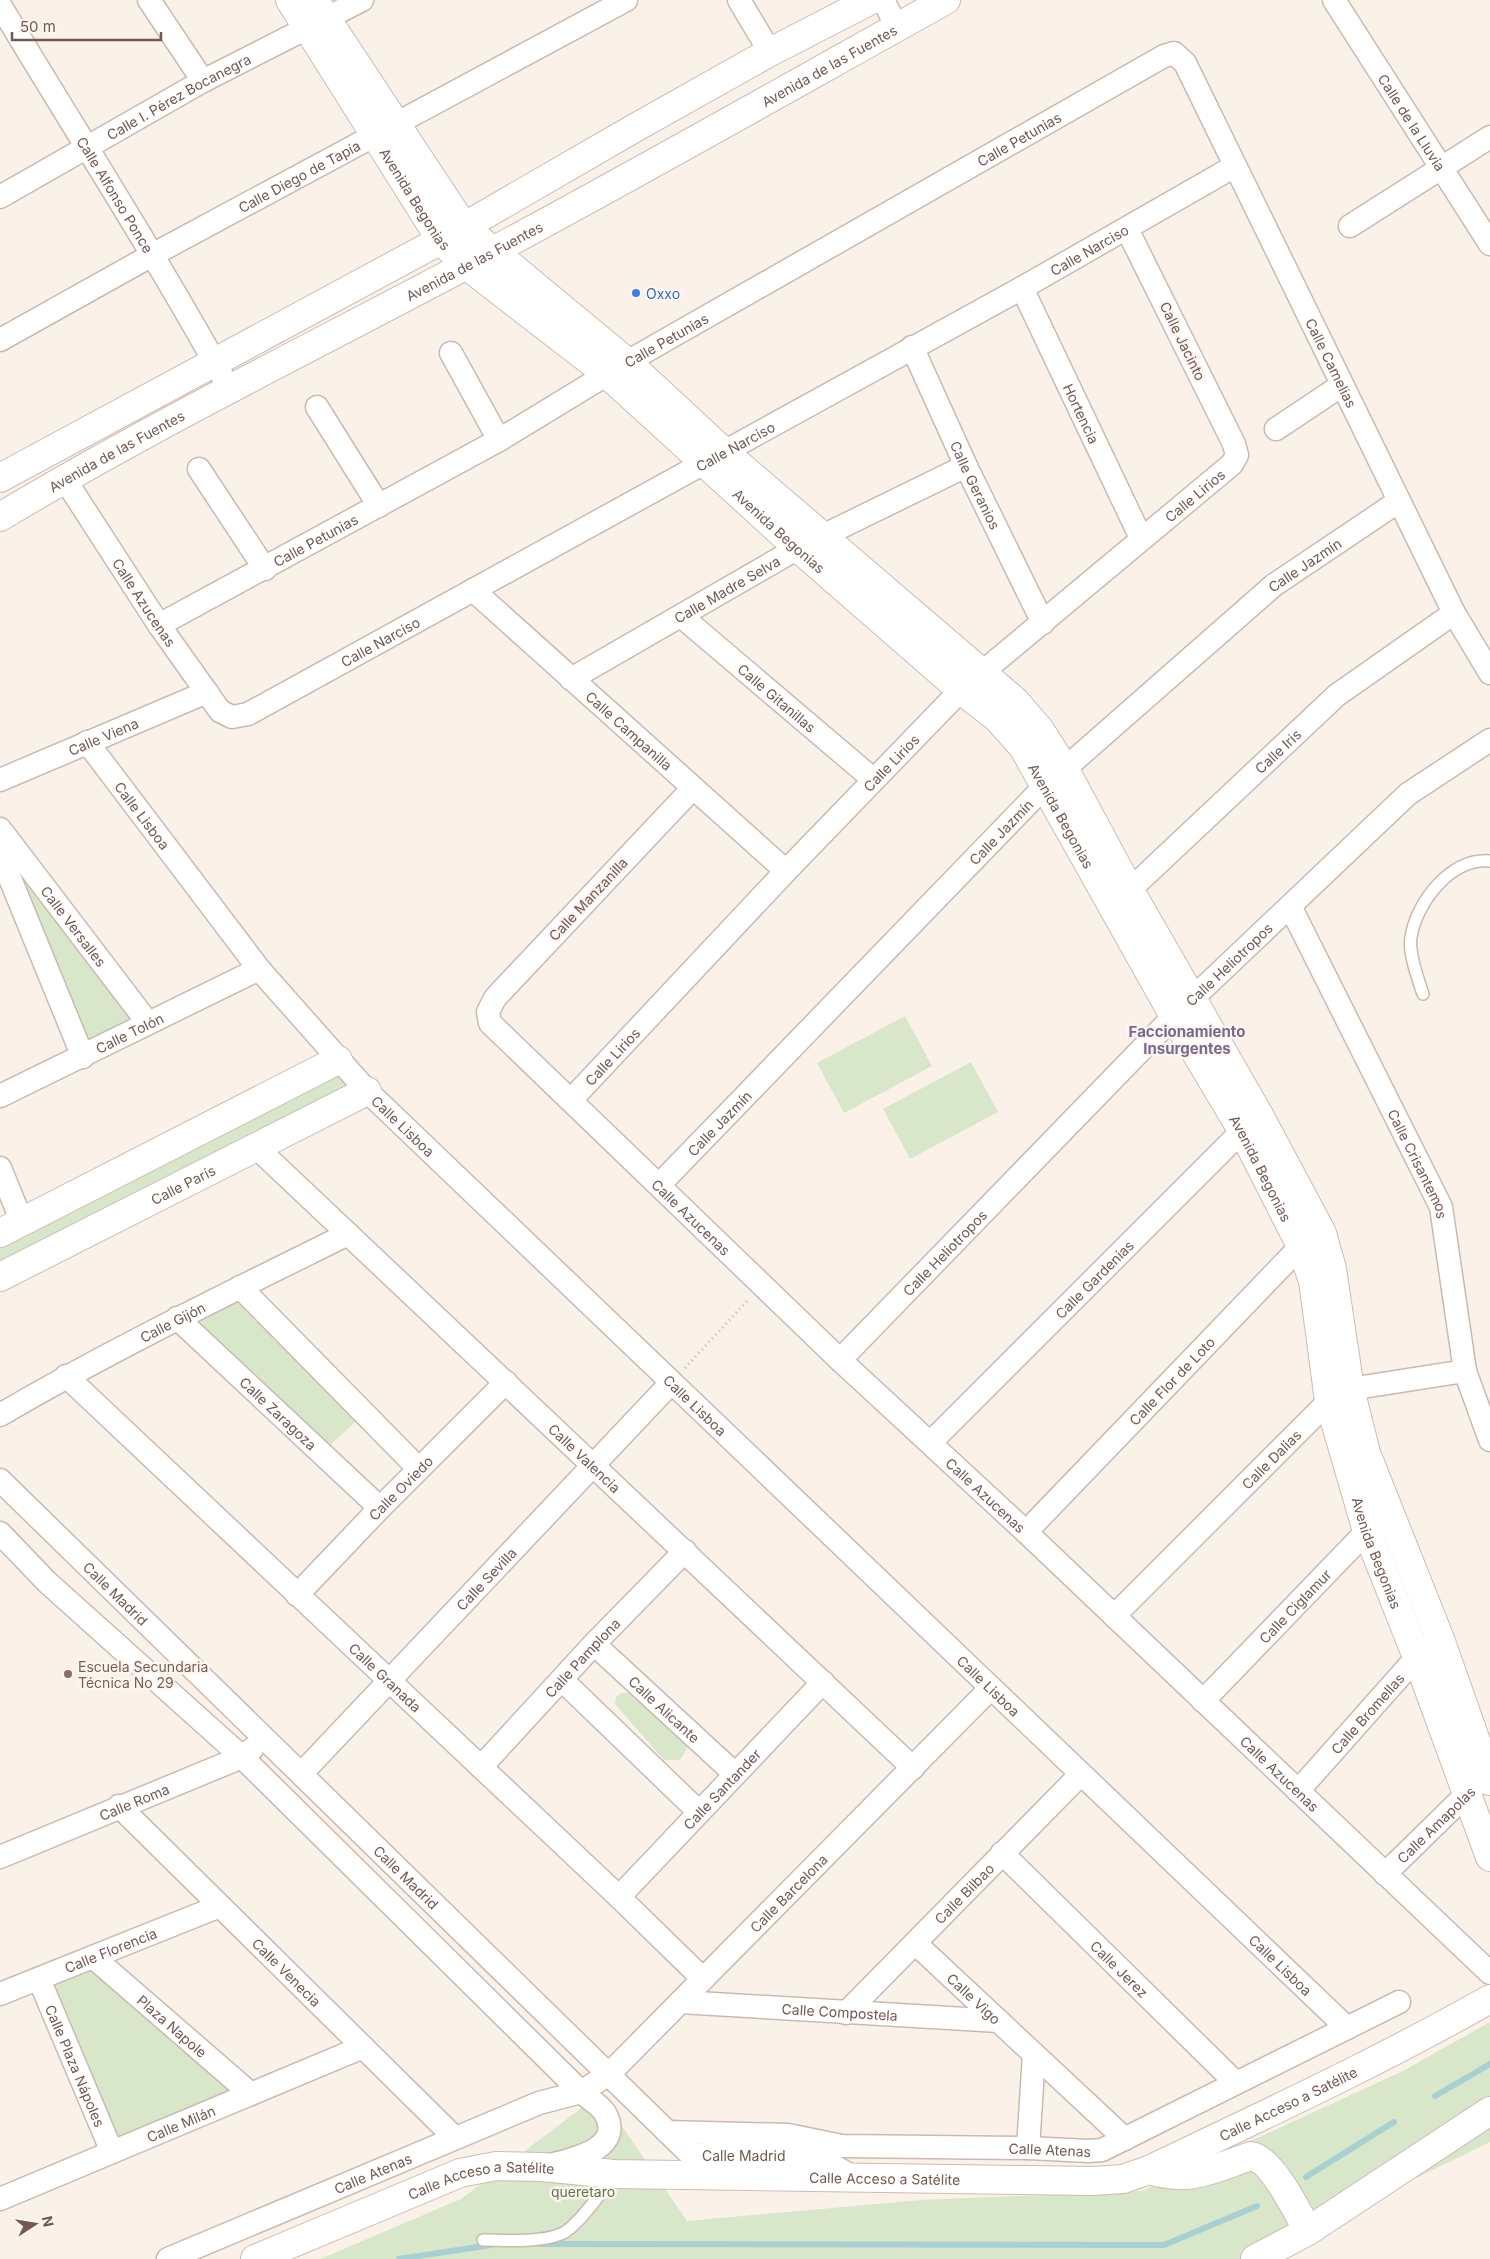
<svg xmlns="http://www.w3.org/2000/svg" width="1490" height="2259" viewBox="0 0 1490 2259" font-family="Inter,sans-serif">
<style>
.green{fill:#d8e6c9}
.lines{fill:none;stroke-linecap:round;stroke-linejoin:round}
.stream{stroke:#a8d0d2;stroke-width:6}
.lane-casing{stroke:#cbb9b0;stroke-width:14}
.street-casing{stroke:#cbb9b0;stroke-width:25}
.secondary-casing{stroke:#cfbbb1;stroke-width:30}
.path{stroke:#d1b3a7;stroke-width:3;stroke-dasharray:1 4;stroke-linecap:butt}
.lane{stroke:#fff;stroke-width:11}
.street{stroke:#fff;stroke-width:22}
.secondary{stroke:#fff;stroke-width:28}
.shop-dot{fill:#3f7fe0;stroke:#fdf6f0;stroke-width:2}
.education-dot{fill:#8d6e63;stroke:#fdf6f0;stroke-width:2}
.labels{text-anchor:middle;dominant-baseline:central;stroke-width:5;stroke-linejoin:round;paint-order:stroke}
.street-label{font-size:14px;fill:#725850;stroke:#fdf6f0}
.shop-label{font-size:14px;fill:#366cbe;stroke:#fdf6f0;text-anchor:start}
.education-label{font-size:14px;fill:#785e54;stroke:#fdf6f0;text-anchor:start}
.park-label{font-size:14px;fill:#5c764a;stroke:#fdf6f0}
.neighbourhood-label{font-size:15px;font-weight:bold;fill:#7c688d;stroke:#fdf6f0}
</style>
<rect width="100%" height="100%" fill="#faf2e9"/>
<path class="green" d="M5 845 140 1021 89 1047Z
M905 1016 932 1066 844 1113 817 1063Z
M338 1060 367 1091 0 1272V1233Z
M971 1062 998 1112 910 1159 883 1109Z
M238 1289 357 1420 322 1453 180 1319Z
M621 1693H628L683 1737 688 1747 680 1760H664L615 1704 616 1697Z
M93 1957 251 2094 112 2152 39 1979Z
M1490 2022V2142L1250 2259H320L461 2199 600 2094 687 2221 921 2200 1142 2191 1403 2071Z"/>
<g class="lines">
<path class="stream" d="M1435 2096 1490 2064
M1306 2177 1394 2122
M541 2244 1164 2245 1257 2206
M399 2259 491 2245"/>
<defs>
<path id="lane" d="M1423 994C1418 979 1408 952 1411 937 1417 901 1451 858 1490 861
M483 2240C506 2240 539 2243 561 2234 576 2228 604 2189 613 2176"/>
<g id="street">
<path d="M149 0 203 81"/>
<path d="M739 0 770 52"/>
<path d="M883 0 897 27"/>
<path id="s1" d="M1334 0 1490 244"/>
<path id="s2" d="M0 5C76 132 157 257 229 388"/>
<path id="s3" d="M0 197 203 81 362 0"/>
<path d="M1350 226 1490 137"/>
<path id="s4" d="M1022 288 1141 538"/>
<path id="s5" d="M0 340 154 254 626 0"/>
<path id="s6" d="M912 347 966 466 1043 623"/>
<path d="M451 353 499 440"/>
<path d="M317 407 379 506"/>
<path d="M1276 429 1342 385"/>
<path d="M199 469 265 569"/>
<path id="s7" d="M64 478 159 625 220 711 232 717 248 714 1022 288 1235 166"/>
<path id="s8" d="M473 590 786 871"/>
<path id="s9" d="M681 616 874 780"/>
<path id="s10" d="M159 625 499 440 627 362 1164 56 1174 53 1185 63 1454 613 1490 673"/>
<path id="s11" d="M571 679 798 548 966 466"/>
<path id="s12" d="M87 742 259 969 367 1091 1347 2028"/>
<path id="s13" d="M0 780 207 692"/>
<path id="s14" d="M693 788 495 998 488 1012 490 1023 840 1360 1026 1532 1490 1973"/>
<path id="s15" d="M0 829 148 1023"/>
<path d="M0 854 83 1057"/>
<path id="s16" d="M1118 901 1337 695 1454 613"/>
<path id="s17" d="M1291 908 1441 1207 1465 1371 1490 1440"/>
<path id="s18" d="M0 1096 259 969"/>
<path id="s19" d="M571 1100 786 871 961 690 1232 464 1237 455 1234 444 1127 229"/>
<path id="s20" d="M257 1148 913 1768"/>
<path d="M0 1168 22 1222"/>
<path id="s21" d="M660 1184 1045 786 1274 585 1399 501"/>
<path d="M240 1287 419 1469"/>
<path id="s22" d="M177 1318 380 1508"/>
<path id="s23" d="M840 1360 1174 1016 1408 794 1490 740"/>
<path id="s24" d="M66 1376 619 1897 703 1979"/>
<path id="s25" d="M0 1415C113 1349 231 1292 348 1234"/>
<path id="s26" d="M930 1443 1254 1119"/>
<path id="s27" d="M0 1480 689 2153 701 2155H806L820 2158 855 2178"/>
<path id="s28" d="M1026 1532 1301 1246 1313 1239"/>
<path d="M0 1533 47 1582 242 1757 581 2092C588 2098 600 2105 605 2113 625 2149 573 2159 550 2165"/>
<path id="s29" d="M297 1595 380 1508 506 1382"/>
<path id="s30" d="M1114 1616 1329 1401 1350 1389 1465 1371"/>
<path id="s31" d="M594 1644 735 1774"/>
<path d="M562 1680 699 1812"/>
<path id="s32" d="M1203 1701 1367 1531 1379 1523"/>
<path id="s33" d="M481 1767 594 1644 685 1551"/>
<path id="s34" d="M301 1774 671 1383"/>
<path id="s35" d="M1298 1791 1417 1657 1429 1647"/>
<path id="s36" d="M119 1806 455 2138"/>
<path id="s37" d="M1002 1853 1236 2083"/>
<path id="s38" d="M0 1857 242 1757 252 1749"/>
<path id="s39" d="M1385 1874 1478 1783"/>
<path id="s40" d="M619 1897 823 1682"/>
<path id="s41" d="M915 1943 1125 2139"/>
<path id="s42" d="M93 1957 251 2094"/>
<path id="s43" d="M39 1979 112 2152"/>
<path id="s44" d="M0 1994 220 1906"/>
<path id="s45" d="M680 2002 999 2021"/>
<path id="s46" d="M846 2013 1081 1774"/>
<path id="s47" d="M667 2132 788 2135 842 2146 1028 2148 1089 2151 1102 2150 1399 2002"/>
<path d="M1028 2148 1034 2054"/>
<path id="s48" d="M0 2199 363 2047"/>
<path id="s49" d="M168 2259 539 2103 581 2092 609 2074 991 1688"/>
</g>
<g id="secondary">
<path id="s50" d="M290 0 441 240 466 265 607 374 798 548 961 690 997 718 1023 747 1174 1016 1242 1130 1301 1246 1313 1281 1329 1401 1367 1531 1417 1657 1490 1857"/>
<path d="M314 0 464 227 627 362 724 452 1015 701 1040 730 1064 768 1129 889 1259 1115 1322 1233 1332 1269 1350 1389 1366 1453 1440 1639 1490 1781"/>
<path d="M0 478 441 240 633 129 770 52 871 0"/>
<path id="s51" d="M0 517C160 421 327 340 491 252 644 170 795 84 946 0"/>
<path d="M0 1233 338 1060"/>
<path id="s52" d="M0 1277 367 1091"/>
<path d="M1149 2170C1190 2183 1212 2169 1251 2156 1272 2159 1298 2213 1308 2231"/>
<path id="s53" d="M255 2259 460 2173 496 2166 542 2167 614 2174 1093 2181 1123 2179 1149 2170C1264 2115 1379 2062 1490 1999"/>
<path d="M1255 2259 1308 2231 1490 2111"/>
</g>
</defs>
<use href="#lane" class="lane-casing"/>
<use href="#street" class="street-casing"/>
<use href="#secondary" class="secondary-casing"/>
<path class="path" d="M685 1368 749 1299"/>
<use href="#lane" class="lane"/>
<use href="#street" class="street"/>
<use href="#secondary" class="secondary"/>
</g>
<circle class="shop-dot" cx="636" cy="293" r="5"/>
<circle class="education-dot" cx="68" cy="1674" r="5"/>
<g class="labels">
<g class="street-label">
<text stroke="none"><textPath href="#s51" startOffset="944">Avenida de las Fuentes</textPath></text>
<text stroke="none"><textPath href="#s3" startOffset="205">Calle I. Pérez Bocanegra</textPath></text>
<text stroke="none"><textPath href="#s1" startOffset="145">Calle de la Lluvia</textPath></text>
<text stroke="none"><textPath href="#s10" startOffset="988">Calle Petunias</textPath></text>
<text stroke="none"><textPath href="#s5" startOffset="341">Calle Diego de Tapía</textPath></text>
<text stroke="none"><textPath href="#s2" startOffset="222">Calle Alfonso Ponce</textPath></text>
<text stroke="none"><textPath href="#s50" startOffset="235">Avenida Begonias</textPath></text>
<text stroke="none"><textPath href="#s7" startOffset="1271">Calle Narciso</textPath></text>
<text stroke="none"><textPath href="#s51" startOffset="539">Avenida de las Fuentes</textPath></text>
<text stroke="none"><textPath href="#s10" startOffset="582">Calle Petunias</textPath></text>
<text transform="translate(1183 341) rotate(64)">Calle Jacinto</text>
<text stroke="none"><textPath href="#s10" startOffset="1514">Calle Camelias</textPath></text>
<text stroke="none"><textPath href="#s4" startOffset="139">Hortencia</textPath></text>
<text stroke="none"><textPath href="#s7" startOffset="866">Calle Narciso</textPath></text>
<text stroke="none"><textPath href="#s51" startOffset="134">Avenida de las Fuentes</textPath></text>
<text stroke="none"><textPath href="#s6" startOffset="152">Calle Geranios</textPath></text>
<text stroke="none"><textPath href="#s19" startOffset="870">Calle Lirios</textPath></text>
<text stroke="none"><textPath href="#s50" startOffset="730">Avenida Begonias</textPath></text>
<text stroke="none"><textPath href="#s10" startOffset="178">Calle Petunias</textPath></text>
<text stroke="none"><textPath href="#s21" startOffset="895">Calle Jazmín</textPath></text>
<text stroke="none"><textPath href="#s11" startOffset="180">Calle Madre Selva</textPath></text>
<text stroke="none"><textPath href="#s7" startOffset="148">Calle Azucenas</textPath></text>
<text stroke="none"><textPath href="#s7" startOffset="461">Calle Narciso</textPath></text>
<text stroke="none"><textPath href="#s9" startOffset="126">Calle Gitanillas</textPath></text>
<text stroke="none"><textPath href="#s8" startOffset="210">Calle Campanilla</textPath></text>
<text stroke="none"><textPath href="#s13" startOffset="112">Calle Viena</textPath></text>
<text stroke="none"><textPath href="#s16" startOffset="219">Calle Iris</textPath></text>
<text stroke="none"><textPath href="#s19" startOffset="465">Calle Lirios</textPath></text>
<text stroke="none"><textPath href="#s50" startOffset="1135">Avenida Begonias</textPath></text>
<text stroke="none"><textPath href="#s12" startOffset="92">Calle Lisboa</textPath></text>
<text stroke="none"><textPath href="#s21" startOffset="490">Calle Jazmín</textPath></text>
<text transform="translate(588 899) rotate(-47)">Calle Manzanilla</text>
<text stroke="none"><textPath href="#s15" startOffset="122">Calle Versalles</textPath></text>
<text stroke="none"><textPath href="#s23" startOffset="555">Calle Heliotropos</textPath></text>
<text stroke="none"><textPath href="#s18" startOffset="144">Calle Tolón</textPath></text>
<text stroke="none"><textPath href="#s19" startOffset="60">Calle Lirios</textPath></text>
<text stroke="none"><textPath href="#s21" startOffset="85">Calle Jazmín</textPath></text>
<text stroke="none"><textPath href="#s12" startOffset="498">Calle Lisboa</textPath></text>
<text stroke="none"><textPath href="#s17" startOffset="286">Calle Crisantemos</textPath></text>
<text stroke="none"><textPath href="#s50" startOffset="1540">Avenida Begonias</textPath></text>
<text stroke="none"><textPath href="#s52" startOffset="205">Calle París</textPath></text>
<text stroke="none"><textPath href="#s14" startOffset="595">Calle Azucenas</textPath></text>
<text stroke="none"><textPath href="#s23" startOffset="150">Calle Heliotropos</textPath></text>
<text stroke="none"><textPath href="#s26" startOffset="232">Calle Gardenias</textPath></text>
<text stroke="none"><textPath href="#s25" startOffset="196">Calle Gijón</textPath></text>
<text stroke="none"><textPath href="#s28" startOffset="210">Calle Flor de Loto</textPath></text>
<text stroke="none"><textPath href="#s12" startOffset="902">Calle Lisboa</textPath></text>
<text stroke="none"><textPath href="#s22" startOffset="139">Calle Zaragoza</textPath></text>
<text stroke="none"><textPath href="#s20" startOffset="451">Calle Valencia</textPath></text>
<text stroke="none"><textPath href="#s30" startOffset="222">Calle Dalias</textPath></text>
<text stroke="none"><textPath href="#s29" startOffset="149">Calle Oviedo</textPath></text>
<text stroke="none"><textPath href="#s14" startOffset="1000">Calle Azucenas</textPath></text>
<text stroke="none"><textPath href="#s50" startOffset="1945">Avenida Begonias</textPath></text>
<text stroke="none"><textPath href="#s34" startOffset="269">Calle Sevilla</textPath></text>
<text stroke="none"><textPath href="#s27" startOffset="162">Calle Madrid</textPath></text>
<text stroke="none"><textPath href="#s32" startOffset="132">Calle Ciglamur</textPath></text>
<text stroke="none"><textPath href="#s33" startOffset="149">Calle Pamplona</textPath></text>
<text stroke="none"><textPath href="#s24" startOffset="439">Calle Granada</textPath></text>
<text stroke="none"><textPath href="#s12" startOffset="1308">Calle Lisboa</textPath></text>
<text stroke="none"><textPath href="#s31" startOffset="96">Calle Alicante</textPath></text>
<text stroke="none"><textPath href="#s35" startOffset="104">Calle Bromellas</textPath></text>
<text stroke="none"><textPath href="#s14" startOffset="1405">Calle Azucenas</textPath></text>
<text stroke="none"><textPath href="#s40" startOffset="149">Calle Santander</textPath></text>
<text stroke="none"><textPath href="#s38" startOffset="145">Calle Roma</textPath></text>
<text stroke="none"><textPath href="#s39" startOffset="71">Calle Amapolas</textPath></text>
<text stroke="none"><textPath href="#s27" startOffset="568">Calle Madrid</textPath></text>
<text stroke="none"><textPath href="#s49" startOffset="734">Calle Barcelona</textPath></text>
<text stroke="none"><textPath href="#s46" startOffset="168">Calle Bilbao</textPath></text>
<text stroke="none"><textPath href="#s44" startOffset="119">Calle Florencia</textPath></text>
<text stroke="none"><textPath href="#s12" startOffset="1712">Calle Lisboa</textPath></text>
<text stroke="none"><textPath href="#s37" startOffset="165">Calle Jerez</textPath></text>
<text stroke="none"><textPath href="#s36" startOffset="236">Calle Venecia</textPath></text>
<text stroke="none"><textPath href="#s41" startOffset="81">Calle Vigo</textPath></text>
<text stroke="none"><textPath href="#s45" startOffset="160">Calle Compostela</textPath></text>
<text stroke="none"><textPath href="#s42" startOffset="105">Plaza Napole</textPath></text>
<text stroke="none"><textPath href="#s43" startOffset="94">Calle Plaza Nápoles</textPath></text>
<text stroke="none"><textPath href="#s53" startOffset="1068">Calle Acceso a Satélite</textPath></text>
<text stroke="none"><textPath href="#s48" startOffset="196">Calle Milán</textPath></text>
<text stroke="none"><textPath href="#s47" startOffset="384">Calle Atenas</textPath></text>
<text stroke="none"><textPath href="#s27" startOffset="1018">Calle Madrid</textPath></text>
<text stroke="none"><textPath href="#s49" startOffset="222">Calle Atenas</textPath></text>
<text stroke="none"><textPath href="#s53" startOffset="648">Calle Acceso a Satélite</textPath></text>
<text stroke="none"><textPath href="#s53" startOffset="242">Calle Acceso a Satélite</textPath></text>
</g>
<g class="shop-label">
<text x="646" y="293">Oxxo</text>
</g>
<g class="education-label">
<text x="78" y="1666">Escuela Secundaria<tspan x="78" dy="16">Técnica No 29</tspan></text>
</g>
<g class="park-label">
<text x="583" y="2191">queretaro</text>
</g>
<g class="neighbourhood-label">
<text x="1187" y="1031">Faccionamiento<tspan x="1187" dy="17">Insurgentes</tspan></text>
</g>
</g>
<g transform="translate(35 2224) rotate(78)" stroke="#fdf6f0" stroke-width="4" paint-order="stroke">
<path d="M0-4L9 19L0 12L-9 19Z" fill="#725850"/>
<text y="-8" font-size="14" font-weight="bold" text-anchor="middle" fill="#725850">N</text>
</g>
<path d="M12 32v8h149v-8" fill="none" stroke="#725850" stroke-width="2.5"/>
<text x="20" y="32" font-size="15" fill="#725850" stroke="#fdf6f0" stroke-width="4" paint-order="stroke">50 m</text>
</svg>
